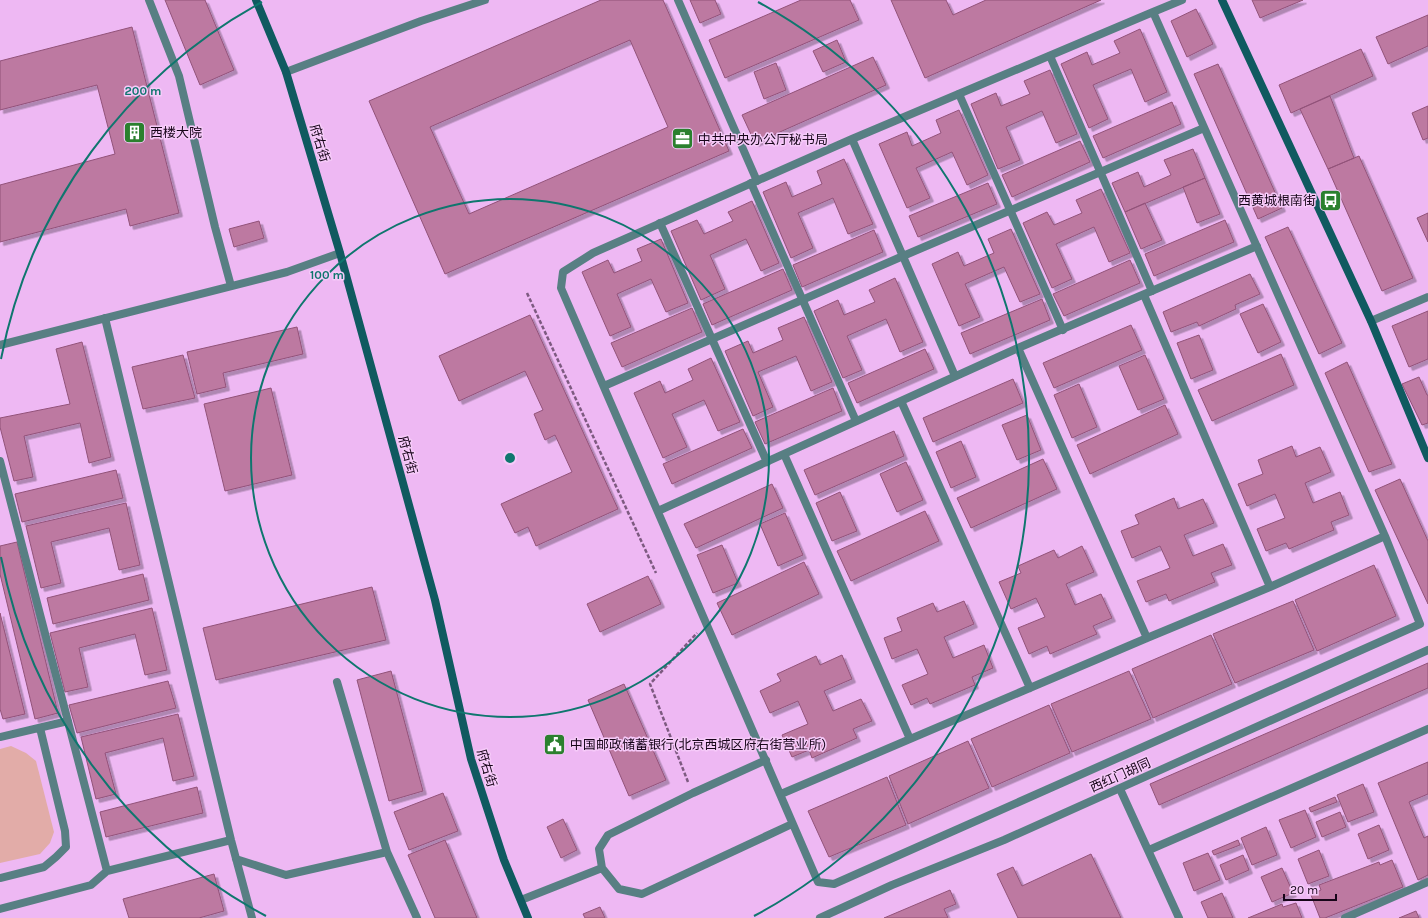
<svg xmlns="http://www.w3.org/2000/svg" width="1428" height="918" viewBox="0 0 1428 918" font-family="Karla,'Noto Sans SC',sans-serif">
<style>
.green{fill:#e2aca8}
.building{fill:#bd79a1;stroke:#925279;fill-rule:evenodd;filter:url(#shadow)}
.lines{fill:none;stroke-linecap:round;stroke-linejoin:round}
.path{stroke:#7d5a80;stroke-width:2.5;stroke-dasharray:4 2;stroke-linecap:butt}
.service{stroke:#587f83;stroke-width:8}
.minor{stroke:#587f83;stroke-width:8}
.secondary{stroke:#105a60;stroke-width:8}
.ring{fill:none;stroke:#0f766e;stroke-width:2}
.labels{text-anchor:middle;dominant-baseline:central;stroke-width:3;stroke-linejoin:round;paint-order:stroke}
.poi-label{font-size:13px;fill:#170519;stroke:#f6caf9;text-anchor:start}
.street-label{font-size:13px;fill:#170519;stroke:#f6caf9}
.centre{fill:#0f766e;stroke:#f6caf9;stroke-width:2}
.ring-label{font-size:12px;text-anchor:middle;font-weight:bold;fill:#0f766e;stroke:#f6caf9;stroke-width:3;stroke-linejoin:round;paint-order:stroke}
</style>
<defs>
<filter id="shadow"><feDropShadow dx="3.5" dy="3.5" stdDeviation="0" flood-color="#0004"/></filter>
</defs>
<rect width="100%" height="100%" fill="#eeb8f3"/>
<path class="green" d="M11 746 26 753 36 761 54 832 50 843 40 854 0 863V749Z"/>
<path class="building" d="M165 0H205L234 70 200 85Z
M601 0H663L729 151 445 274 369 101ZM630 40 668 127 469 214 430 127Z
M690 0H715L721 14 700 23Z
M801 0H850L859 20 725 78 709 40Z
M891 0H946L953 15 986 0H1101L925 78Z
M1252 0H1303L1260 18Z
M1196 9 1213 44 1187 57 1171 21Z
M1428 15V46L1388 64 1376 37Z
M132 27 179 213 130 226 126 209 0 242V185L115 154 97 85 0 110V61Z
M1140 29 1167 92 1145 102 1131 69 1093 85 1108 119 1089 128 1061 64 1087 52 1092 65 1120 53 1114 41Z
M837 40 846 62 823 72 813 51Z
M1361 49 1373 76 1291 113 1279 85Z
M873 57 886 85 755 143 742 115Z
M776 63 786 90 764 99 754 72Z
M1218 64 1282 208 1258 219 1194 74Z
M1050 70 1077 134 1056 143 1042 111 1006 127 1020 160 998 169 971 104 996 93 1001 106 1030 94 1024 81Z
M1330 96 1354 158 1328 169 1300 109Z
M1172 102 1181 124 1103 158 1093 136Z
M1428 106V138L1423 140 1412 113Z
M959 110 988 175 967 185 952 152 916 168 930 198 907 208 879 144 907 132 912 146 941 133 936 120Z
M1080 141 1090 162 1012 197 1002 175Z
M1193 149 1205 178 1125 212 1112 183 1138 172 1144 187 1171 175 1164 160Z
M1359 156 1413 278 1382 291 1328 169Z
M844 159 873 224 848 234 833 198 798 213 813 248 791 258 763 192 786 182 792 197 822 184 817 171Z
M1205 178 1220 214 1197 223 1183 187Z
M988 183 997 204 918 237 909 216Z
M1101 189 1130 253 1109 262 1094 227 1056 244 1072 279 1052 288 1023 223 1047 212 1054 225 1082 213 1076 200Z
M752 201 779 263 761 271 746 239 710 255 725 289 701 300 671 231 697 220 704 234 733 221 728 212Z
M1145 203 1162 240 1141 249 1125 212Z
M1428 213V242L1417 218Z
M1225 220 1234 242 1154 276 1145 254Z
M259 221 264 238 234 247 229 229Z
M1288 227 1342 343 1319 354 1265 237Z
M1011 229 1040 294 1020 302 1004 267 965 284 980 317 959 326 932 264 958 252 964 266 994 253 988 239Z
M874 230 883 252 802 287 793 265Z
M661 239 688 303 666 312 651 279 617 294 631 327 610 336 582 272 608 260 614 273 642 261 637 249Z
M1130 260 1140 283 1064 316 1053 294Z
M783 269 792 290 712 325 703 304Z
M1250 274 1260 294 1235 305 1236 309 1199 326 1197 322 1171 332 1163 312Z
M895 278 923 342 900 352 886 319 847 336 862 370 843 378 814 311 838 300 844 315 875 302 869 290Z
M1042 299 1050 320 970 354 961 333Z
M1263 304 1281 342 1258 353 1240 314Z
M692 308 702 332 622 367 611 343Z
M1428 311V359L1409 367 1392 326Z
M530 315 618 509 536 546 528 527 515 533 501 504 572 472 555 435 545 440 534 414 543 410 525 371 459 401 439 356Z
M804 317 832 382 811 391 796 356 758 372 773 407 753 416 725 351 748 341 753 353 783 340 778 328Z
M1131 325 1142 350 1054 388 1043 363Z
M297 327 303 354 223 373 226 387 197 394 187 352Z
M1199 335 1213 370 1191 379 1177 343Z
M82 342 111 457 89 463 80 423 24 436 33 477 14 481 0 427V418L70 404 56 349Z
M925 349 934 369 857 403 848 383Z
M1281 354 1294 385 1212 421 1198 390Z
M183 355 195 398 143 409 132 367Z
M1145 355 1164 399 1138 410 1119 366Z
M711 358 740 422 718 431 704 400 672 414 687 447 663 458 634 393 660 381 665 393 693 380 688 369Z
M1347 362 1392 464 1369 472 1325 373Z
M1419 377 1427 395H1428V423L1422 425 1402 384Z
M1013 379 1023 403 933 442 923 418Z
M1079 384 1097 427 1072 438 1054 395Z
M271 388 292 475 225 491 204 404Z
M833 388 842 411 765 444 755 422Z
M1165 405 1178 434 1090 474 1077 445Z
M1027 415 1041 450 1017 460 1002 425Z
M743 429 752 448 672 484 663 464Z
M894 431 904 456 815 495 804 470Z
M961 441 976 477 951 488 936 452Z
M1292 446 1296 457 1320 447 1331 472 1305 483 1313 503 1340 492 1349 515 1331 522 1334 530 1289 549 1286 543 1266 551 1257 529 1285 518 1275 494 1247 506 1238 484 1263 474 1258 460Z
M1043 459 1057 489 971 528 957 498Z
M906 462 923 500 897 512 880 474Z
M116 470 123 498 22 522 15 494Z
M1400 479 1428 541V604L1375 490Z
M772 484 783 508 696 548 684 524Z
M840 492 857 531 832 541 816 503Z
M1174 498 1178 509 1203 499 1214 523 1184 535 1193 556 1223 544 1232 565 1211 573 1215 582 1169 601 1166 594 1146 602 1137 581 1170 568 1160 546 1132 558 1121 531 1139 524 1135 515Z
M126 503 140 565 119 570 109 528 51 542 61 583 41 588 26 526Z
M925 511 939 541 851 581 837 551Z
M785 513 803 555 778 566 760 524Z
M17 542 58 713 35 719 0 574V546Z
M722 545 738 583 713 593 697 555Z
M1082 546 1094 572 1066 584 1075 605 1101 594 1112 618 1093 626 1097 634 1050 654 1047 646 1029 654 1018 628 1045 617 1036 598 1011 609 999 582 1021 573 1018 566 1054 550 1058 558Z
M804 562 819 594 732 635 717 603Z
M1374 565 1396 616 1317 651 1295 600Z
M143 574 149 600 53 624 47 598Z
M648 576 661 604 600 632 587 604Z
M372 587 386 640 216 680 203 628Z
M964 601 974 624 944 637 953 658 984 645 993 668 972 677 975 685 930 704 927 698 911 705 902 685 928 674 917 649 892 659 884 638 902 631 897 618 933 603 937 612Z
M1293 601 1314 650 1235 683 1213 634Z
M152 608 167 670 145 675 135 634 79 648 88 687 65 692 50 633Z
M0 613 25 714 3 719 0 709Z
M1211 635 1232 684 1153 718 1132 669Z
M842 655 852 679 824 691 833 711 861 699 872 721 853 729 857 738 812 758 809 750 792 757 782 735 808 724 798 701 770 713 760 691 781 681 777 674 816 656 820 665Z
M1428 663V688L1159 805 1150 784Z
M391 671 423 791 389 801 357 680Z
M1129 671 1151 719 1072 752 1051 704Z
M168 681 176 708 77 733 69 705Z
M624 684 666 780 629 796 588 700Z
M1049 705 1070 753 992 787 971 739Z
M178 714 194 776 173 781 163 738 105 753 116 794 96 799 81 737Z
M968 741 989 788 908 824 889 776Z
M1428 762V794L1409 802 1424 838 1428 836V875L1418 880 1378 783Z
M887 777 906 825 829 857 808 811Z
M1363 784 1374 812 1348 822 1337 795Z
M197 787 203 813 106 837 100 812Z
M443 793 458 831 409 850 394 812Z
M1335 797 1337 802 1311 812 1309 808Z
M1305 810 1316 837 1291 848 1279 820Z
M1340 812 1346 827 1322 837 1316 822Z
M563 819 577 850 561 858 547 827Z
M1379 825 1389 850 1368 859 1358 834Z
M1266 827 1277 855 1252 865 1241 838Z
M445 840 477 918H435L408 855Z
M1238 840 1240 845 1214 855 1212 851Z
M1319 850 1329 876 1308 884 1298 859Z
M1208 853 1220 880 1194 891 1183 863Z
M1091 854 1121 918H1018L997 874 1013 867 1022 886Z
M1243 855 1249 870 1226 880 1220 865Z
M1392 860 1403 887 1325 918H1320L1311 895 1321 890 1319 885 1379 862 1380 865Z
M1282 868 1293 893 1272 902 1261 877Z
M214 874 224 911 199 918H129L123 899Z
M950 890 956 904 944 909 948 918H884Z
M1222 893 1233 918H1208L1201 902Z
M1296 903 1302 918H1248L1282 904 1283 907Z
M600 907 605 918H585L583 914Z
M1416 911 1419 918H1399Z"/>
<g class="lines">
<path class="path" d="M527 293 656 573
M688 782 650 684 697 633"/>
<path class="service" d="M149 0 179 76 215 227 231 286
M678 0 757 181
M1050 56 1152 291
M959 94 1063 330
M751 183 856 421
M660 223 767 462
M105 318 231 840 252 918
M0 345 287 272 340 253
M0 461 107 871
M337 682 387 852
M0 737 68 721
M236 859 286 875 387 852 417 918
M0 878 44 867 56 857 66 847 65 831 40 728
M0 909 91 885 107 871 231 840"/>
<path class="minor" d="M1153 12 1385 536 1420 624 834 884 818 882 561 288 563 272 593 253 852 139Z
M1153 12 1182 0
M286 72 421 21 485 0
M852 139 955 376
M1144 295 1270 587
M1371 321 1428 297
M1018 348 1147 638
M604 386 903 256 1204 128
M901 401 1030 688
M784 454 910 739
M658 511 1018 348 1257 246
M1120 789 1179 918
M781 794 1147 638 1270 587 1385 536
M1149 850 1428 729
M602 868 599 849 608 835 693 793 766 760
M521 900 602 868 619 889 642 894 792 824
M820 918 892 885 1004 840 1428 650
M1345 918 1428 882"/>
<path class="secondary" d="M256 0 286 72 340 253 435 600 471 759 504 860 528 918
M1222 0 1371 321 1428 458"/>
</g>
<g class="ring">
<circle cx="510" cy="458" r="259"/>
<path d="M266 916A519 519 0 0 1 1 557M1 359A519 519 0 0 1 262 2M758 2A519 519 0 0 1 754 916"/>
</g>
<defs>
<symbol id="building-square" viewBox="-11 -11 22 22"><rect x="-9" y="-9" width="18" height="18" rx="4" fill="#2b802e" stroke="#f6caf9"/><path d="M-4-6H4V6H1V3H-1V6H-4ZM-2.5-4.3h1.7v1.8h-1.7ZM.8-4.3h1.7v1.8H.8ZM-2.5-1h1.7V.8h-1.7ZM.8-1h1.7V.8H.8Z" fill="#fff"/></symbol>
<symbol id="office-square" viewBox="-11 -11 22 22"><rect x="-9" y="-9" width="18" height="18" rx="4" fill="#2b802e" stroke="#f6caf9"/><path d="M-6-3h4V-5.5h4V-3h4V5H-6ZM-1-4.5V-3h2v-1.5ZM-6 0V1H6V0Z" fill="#fff"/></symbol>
<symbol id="bus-square" viewBox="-11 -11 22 22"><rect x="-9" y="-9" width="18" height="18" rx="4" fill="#2b802e" stroke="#f6caf9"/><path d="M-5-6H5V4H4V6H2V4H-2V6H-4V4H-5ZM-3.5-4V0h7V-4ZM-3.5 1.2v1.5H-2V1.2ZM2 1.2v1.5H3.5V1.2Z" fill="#fff"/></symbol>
<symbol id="civic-square" viewBox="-11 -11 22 22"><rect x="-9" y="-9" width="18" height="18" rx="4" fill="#2b802e" stroke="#f6caf9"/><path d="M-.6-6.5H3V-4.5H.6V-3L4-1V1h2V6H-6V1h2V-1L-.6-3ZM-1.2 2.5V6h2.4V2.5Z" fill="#fff"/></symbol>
</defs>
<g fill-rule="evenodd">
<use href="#building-square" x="122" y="120" width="25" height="25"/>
<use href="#office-square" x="670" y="126" width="25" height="25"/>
<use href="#bus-square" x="1318" y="188" width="25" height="25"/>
<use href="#civic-square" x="542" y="732" width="25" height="25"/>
</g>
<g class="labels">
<g class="poi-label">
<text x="150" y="132">西楼大院</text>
<text x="698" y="139">中共中央办公厅秘书局</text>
<text x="1316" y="200" text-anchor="end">西黄城根南街</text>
<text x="570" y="744">中国邮政储蓄银行(北京西城区府右街营业所)</text>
</g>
<g class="street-label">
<text transform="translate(320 143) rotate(73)">府右街</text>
<text transform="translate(408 455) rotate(75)">府右街</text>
<text transform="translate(487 768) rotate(73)">府右街</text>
<text transform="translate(1120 775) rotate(-24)">西红门胡同</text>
</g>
</g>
<circle cx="510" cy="458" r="6" class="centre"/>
<g class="ring-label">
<text x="143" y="95">200 m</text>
<text x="327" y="279">100 m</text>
</g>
<path d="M1284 894v6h52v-6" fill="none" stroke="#170519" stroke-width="2"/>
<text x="1290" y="894" font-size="12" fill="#170519" stroke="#f6caf9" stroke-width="3" paint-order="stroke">20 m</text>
</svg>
